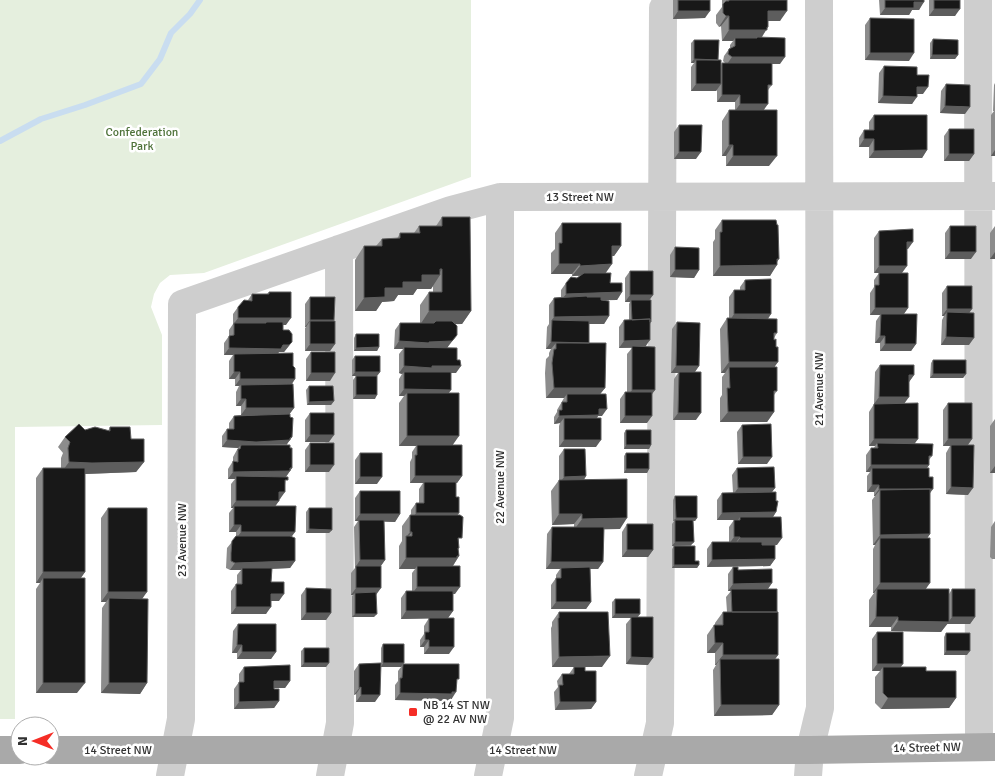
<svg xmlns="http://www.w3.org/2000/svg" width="995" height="776" viewBox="0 0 995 776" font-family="Signika,sans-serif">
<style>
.green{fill:#e5efde}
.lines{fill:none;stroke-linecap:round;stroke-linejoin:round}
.stream{stroke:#c9ddf0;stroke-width:6}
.minor{stroke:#cecece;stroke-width:28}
.major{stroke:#a9a9a9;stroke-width:28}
.wall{fill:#8c8c8c}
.shaded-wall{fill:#5d5d5d}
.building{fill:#181818;stroke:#5d5d5d}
.poi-dot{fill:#f52d26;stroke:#fff;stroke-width:2}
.labels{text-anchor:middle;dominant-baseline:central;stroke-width:5;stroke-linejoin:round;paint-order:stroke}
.park-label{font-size:12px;fill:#4e7239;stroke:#fff}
.street-label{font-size:12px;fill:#313131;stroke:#fff}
.poi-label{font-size:12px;fill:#313131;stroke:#fff;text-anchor:start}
</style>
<rect width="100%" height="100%" fill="#fff"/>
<path class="green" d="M0 0H471V177L204 273 170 275 160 283 154 294 151 307 162 335V425L15 427V719H0Z"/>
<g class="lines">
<path class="stream" d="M0 141 41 119 85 105 141 84 160 59 171 33 190 14 200 0"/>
<path class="minor" d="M978 0 979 747
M170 776 181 719 182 304 451 210 500 197 995 196
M330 776 340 723 339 249
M488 776 500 718V197
M648 776 660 723 663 8
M808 776 810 750 820 708 819 0"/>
<path class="major" d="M0 750H20
M50 750H810L995 747"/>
</g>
<path class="wall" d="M673 0H710L705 18 673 19Z
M722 0H787L780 21H768V27L762 37 780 64H772V85L768 90 764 110 769 166H726V156H722V121L729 110H735V102H717V90L716 91H691V67L694 63H691V43L694 40 718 60 721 65 722 63H725L723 61 724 56 729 49 730 48V45L733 41H722L721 26 719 27 716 23V15L722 7Z
M879 0H924L919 10H912L909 15H880Z
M929 0H960L955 16H929Z
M870 18 909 61 865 60V25Z
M933 39 958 55 955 59H930V43Z
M884 66 917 75 923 94H917L912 104 878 103 879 73Z
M995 83V156H991V115L994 111H993L994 85Z
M946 84 965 114 940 113 941 91Z
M874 115 927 150 922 158H869V147H859V138L864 130H869V122Z
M679 125 696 159H674V132Z
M949 129 974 154 969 161H944V136Z
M442 217 471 311 462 324H456L447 348 456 373H451L449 393 453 445 462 476 457 483H456V497L459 542 458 550 459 556 453 566 455 594H453V611L448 618 401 619V598L406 591H412V573L415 569H399V546L402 541V526L410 515H411V510L416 503H419V489L423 483H410V462L412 458V452L416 446H399V403L404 396H399V379L402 374 399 373V354L403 349H394L395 330 400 323H420V305L429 292H433V286L431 289H417L413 295H398L394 301 382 302 376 311H355V260L364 246H376L382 239H397L400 233H414L419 226H436Z
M722 220 777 262 770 276H713V242L715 239V230Z
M562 223 621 246 614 256H612L605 273 610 283 622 292 617 300H602L609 316 604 324H589V343L605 388 600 394 602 416H598L597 418 596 447H559V426L560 423 554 424V417L557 412V410L564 398H546L545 373 546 359 549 356V353L551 349H546L547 327 549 324V305L554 298 561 297V290L566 283 577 278 580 276H572V274H551V253L555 249V233Z
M950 226 971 259H945V233Z
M995 226V259H990V233Z
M879 231 908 249H907L874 273V238Z
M675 247 699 270 694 278 670 277V255Z
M630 271 653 295 649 300 651 322 650 324 646 347 655 390 652 393 647 423H620V399L625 392H627V354L632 348H619V327L624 320H629V304L630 302H625V278Z
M879 273 908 308 904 314 916 344 911 351H880V343H875L876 321 880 315H870V293L874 287V280Z
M745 280 771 314 768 319 777 333 774 338 775 367 777 391 774 395V412L767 422H720V398L722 395V377L725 373H721L720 329 727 318H729V297L734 290H740V287Z
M947 286 970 313 969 345H941L942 320 944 316H942V293Z
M269 292 286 325H283V330L292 342 284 352H279L278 353 293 366 295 379 292 384 294 408 289 414 292 437 287 444 292 468 286 477 285 485 280 499 275 506 292 537 295 561 290 568 272 569 271 582 279 601H271L266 614H231V591L236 584H237V575L241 570H230L226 568 227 548 236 537V532H229V513L233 508H231V484L235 479H228V469L233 461V457L238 448 222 447V436L227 429H229V423L234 416 241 415V406H236V392L239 386H235V379H229V361L233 355H224V343L229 336V330L233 324V314L238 307 248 300 252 294H267Z
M310 297 334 320 333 321 335 344 330 351H305V328L306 327H305V304Z
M677 322 699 366 695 372 696 420H673L674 379 678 373H671L672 329Z
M356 334 379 347 377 351H354V338Z
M311 352 330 381H306V359Z
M355 356 380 372 377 376H352V360Z
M933 360 966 374 963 378H930L931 363Z
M880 365 914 375 909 382 904 403 915 444 932 456 929 460V465L927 468 930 493V534L927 538 926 589 949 594 952 589 975 617 970 624 947 623 941 632 891 631V627H869V600L874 593H873V549L875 545H873L872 500 875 496H874V492H867V476L870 472H866V455L871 448H874L875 446H869V412L874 404 875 372Z
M356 376 375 399H353V380Z
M309 386 334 401 331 405H307L306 390Z
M948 403 972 439 968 445V495L946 494V453L950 446H943V410Z
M310 413 329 442H305V420Z
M995 419V473H990V426Z
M742 425 767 464H738L737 432Z
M110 427 131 439 144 462 136 472 85 474V572L81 578 77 693H36V589L40 583H36V478L43 468H61V458L63 453 58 447 65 437 85 430 108 431Z
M626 430 651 445 649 449H624V433Z
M310 443 329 472H305V450Z
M564 449 586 476 584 480 620 529H604L603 562 598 569H590L591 602 586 609H551V585L556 578V575L560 569H546L547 534 552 527H574V524L552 525 551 491 559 480V456Z
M360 453 377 484H355V460Z
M626 453 649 469 647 473H624V456Z
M737 468 775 488 771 492 776 512 773 517 777 545H775V559L770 566 707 567V549L712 542H729V527L734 520H738H717V500L722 493H733L732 475Z
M360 491 400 514 395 522 384 521 385 560 381 566 376 594 374 617H352V596L353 595H351V573L355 568 354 527 358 521H355V498Z
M675 496 697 518 695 521H693L694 542 691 545 695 561 699 565 697 568H672V549L674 546H672V524L674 521H673V500Z
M108 508 142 599 147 683 140 694 101 693 102 608 106 602H101V518Z
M309 508 332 530 329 533H306V512Z
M995 521V559H992L990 557 991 527Z
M627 524 653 550 648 557H622V532Z
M733 567 738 570 772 583 768 589 778 655 775 659 779 705 772 715 714 716 713 670 716 665H715V653H707V635L714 625H715V623L723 612H727L726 597 731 591H728V574Z
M306 588 331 613 326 620H301V595Z
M615 599 638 617 648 665 626 664V624L631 618H612V602Z
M559 612 602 667H552L551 628 552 626V622Z
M429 618 449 654H424V647H420V640L424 634V626Z
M238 624 276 652 271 659H237V653H232L233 631Z
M877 632 901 667 926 671 956 698 949 708 881 709 875 703V677L880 671H872V639Z
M946 633 967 655H944V637Z
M383 644 404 664 457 682 451 700H448L447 701 395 700V685L398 681V671L401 667H381L375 702H356V694L354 695V671L359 664 381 663V648Z
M304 648 329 663 326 667H301V651Z
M244 667 290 681 285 688H274L279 701 274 708 234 709V689L239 682V674Z
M574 667 585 671 596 702 591 709 555 710 554 692 558 687 557 681 562 674H569Z"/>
<path class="shaded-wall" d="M914 2H924L919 10H912L909 15H880L885 8Z
M934 9H960L955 16H929Z
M678 11H710L705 18 673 19Z
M768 11H787L780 21H761Z
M726 16H729L721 26 719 27Z
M768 27 759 41 757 38V37L754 41 735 38 733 41H722L729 30Z
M870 53H914L909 61 865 60Z
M932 55H958L955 59H930Z
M732 57H785L780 64H727Z
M694 59H711L696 60 694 63H691Z
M696 84H721L716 91H691Z
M917 87H928L923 94H912Z
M722 95H740L735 102H717Z
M883 96 917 97 912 104 878 103Z
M740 104H768L763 111H735Z
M945 106 970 107 965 114 940 113Z
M864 139H874L869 147H859Z
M729 145H733L726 156H722Z
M927 150 922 158H869L874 151Z
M995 150V156H991Z
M679 152H701L696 159H674Z
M949 154H974L969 161H944Z
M733 156H777L769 166H726Z
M907 242H913L908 249H902Z
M612 246H621L614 256H605Z
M950 252H976L971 259H945Z
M995 252V259H990Z
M779 259 775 265H777L770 276H713L720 266Z
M559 264H580L572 274H551Z
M612 264 605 274 572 276 580 266Z
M879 266H907L902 273H874Z
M440 269H442L438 275H440L431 289H417L413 295H398L394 301 382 302 376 311H355L364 298 385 288Z
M675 270H699L694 278 670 277Z
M622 292 617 300 561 301 566 294Z
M630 295H653L648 302 631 300 630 302H625Z
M875 308H908L903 315 881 314 880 315H870Z
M947 309H972L967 316 947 312 944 316H942Z
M429 311H471L462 324 420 325Z
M734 314H771L766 321 729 322Z
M609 316 604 324H552V320L549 324 554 317Z
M238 318H291L286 325H264L266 322 263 325H233Z
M310 320H334L329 327 310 321 306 327H305Z
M457 335 447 348 404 347 403 349H394L399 341 429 342Z
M880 336H885L880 343H875Z
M946 337 974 338 969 345H941Z
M650 340 645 347 619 348 624 341Z
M292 342 284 352H279L276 356 234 354 233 355H224L229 348 283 345Z
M551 342 589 343H556L551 349H546Z
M310 344H335L330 351H305Z
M885 344H916L911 351H880Z
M379 347 377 351H354L356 348Z
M729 362H778L771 372 729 367 725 373H721Z
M404 366H461L456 373H429L404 372 402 374 399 373Z
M676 366H699L694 373H671Z
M234 372H240L235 379H229Z
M355 372H380L377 376H352Z
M311 373H335L330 381H306Z
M933 374H966L963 378H930Z
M909 375H914L909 382Z
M240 379H295L290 386 241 385 239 386H235Z
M554 388H605L597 398 567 394 564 398H546Z
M404 389 451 390 446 397 407 393 404 396H399Z
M632 390H655L650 397H627Z
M356 395H377L375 399H353Z
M879 397H909L904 404H874Z
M241 399H246L241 406H236Z
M334 401 331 405H307L309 402Z
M246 408H294L289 415H241Z
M599 409H607L602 416H598L594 422 564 418 560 423 554 424 559 416Z
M728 412H774L767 422H720Z
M678 413H701L696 420H673Z
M625 416H652L647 423H620Z
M310 435H334L329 442H305Z
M407 436H459L452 446 417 445 416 446H399Z
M292 437 287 444 241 445 238 448 222 447 227 440Z
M874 439H918L913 446 877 443 875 446H869Z
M948 439H972L967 446H943Z
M564 440H601L596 447H559Z
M626 445H651L649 449H624Z
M743 457H772L767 464H738Z
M69 462H144L136 472 85 474 61 473Z
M310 465H334L329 472H305Z
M871 465H929L924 472 872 468 870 472H866Z
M995 466V473H990Z
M292 468 285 478 236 476 235 479H228L233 472Z
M626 469H649L647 473H624Z
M415 476H462L457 483H410Z
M586 476 581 484H559L564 477Z
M360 477H382L377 484H355Z
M872 485H879L874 492H867Z
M951 487 973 488 968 495 946 494Z
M738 488H775L770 495H733Z
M879 489H933L928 496 880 490 875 496H874Z
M279 492H285L280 499H274Z
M236 501H279L274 508 234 506 233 508H231Z
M776 512 771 520 740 517 738 520H717L722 513Z
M416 513H459L454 520H411Z
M360 514H400L395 522 355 521Z
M559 514H582L574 524 552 525Z
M627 518 620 529 574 530 582 519Z
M676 518H697L695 521H675V520L673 521Z
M234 525H241L236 532H229Z
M309 529 332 530 329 533H306Z
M241 532H295L290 539H236Z
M410 532H412L406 540V537Z
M930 534 923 545 880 538 875 545H873L880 535Z
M734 537H740L735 544H729Z
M740 538H782L777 545H735Z
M675 542H694L691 545 672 546Z
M459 548 452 558 457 556H459L452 567 417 566 415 569H399L406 558Z
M627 550H653L648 557H622Z
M775 559 770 566 707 567 712 560Z
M360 560H385L380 567 356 566 355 568Z
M295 561 290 568 242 570V568L241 570H230L235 563Z
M551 562H603L598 569H561V568L560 569H546Z
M674 565H699L697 568H672Z
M43 572H85L77 583 43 578 40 583H36Z
M772 583 767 590 731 589V591H728L733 584Z
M880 583H930L923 593 877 589 874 593H873Z
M417 587H460L455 594H412Z
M356 588H381L376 595 355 593 353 595H351Z
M108 592H147L140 602 109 598 106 602H101Z
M271 594H284L279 601H266Z
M556 602H591L586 609H551Z
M236 607H271L266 614H231Z
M406 611H453L448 618 401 619Z
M306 613H331L326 620H301Z
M355 614H377L374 617H352Z
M615 614H640L637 618H612Z
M876 617H898L891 627H869Z
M952 617H975L970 624H947Z
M898 621 949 622 941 632 891 631Z
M425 640H429L424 647H420Z
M715 643H723L715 653H707Z
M237 645H242L237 653H232Z
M429 647H454L449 654H424Z
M946 651H970L967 655H944Z
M242 652H276L271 659H237Z
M723 655H778L771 665 720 659 716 665H715Z
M610 656 602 667H552L559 657Z
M631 657 653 658 648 665 626 664Z
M304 663H329L326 667H301Z
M383 663H404L403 664 401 667H381Z
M877 664H903L898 671 883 667 880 671H872Z
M274 681H290L285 688H269Z
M43 683H85L77 693H36Z
M109 683H147L140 694 101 693Z
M361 687 356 694 354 695 359 688Z
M452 692H456L451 700H448L447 701 395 700 400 693Z
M361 695H380L375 702H356Z
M888 698H956L949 708 881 709Z
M279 701 274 708 234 709 239 702Z
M560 702H596L591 709 555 710Z
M721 705H779L772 715 714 716Z"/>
<path class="building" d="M678 0H710V11H678Z
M729 0H787V11H768V27H767V30H729V16H726L723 13V4L726 1H729Z
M885 0H924V2H914V8H885Z
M934 0H960V9H934Z
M870 18 914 19V53H870Z
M757 37 785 38V57H732L728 54 729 49 735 46V38H757Z
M933 39 958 40V55H932Z
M694 40H719L718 60 694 59Z
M696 60H721V84H696Z
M722 63H772V85H768V104H740V95H722Z
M884 66 917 67V75H929L928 87H917V97L883 96Z
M946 84 970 85V107L945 106Z
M729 110H777V156H733V145H729Z
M874 115H927V150L874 151V139H864V130H874Z
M679 125H702L701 152H679Z
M949 129H974V154H949Z
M442 217H470L471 311H429V292H442V269H440V275H422V282H403V288H385V297L364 298V246H382V239L400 238V233H420L419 226H442Z
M722 220H776L777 225H778L779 259H777V265L720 266V232H722Z
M562 223H621V246H612V264L580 266V264H559V243H562Z
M950 226H976V252H950Z
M913 229V242H907V266H879V231Z
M675 247 699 248V270H675Z
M630 271H653V295H630Z
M584 273H611L610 283H622V292L566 294V283L571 277 577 278Z
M879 273H908V308H875V285H879Z
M771 279V314H734V290H745V280Z
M947 286H972V309H947Z
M269 292H291V318H238V307L244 300 252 301V294H269Z
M587 296V297H601V300L609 301V316L554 317V298Z
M310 297H335L334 320H310Z
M631 300H651V322H650V319L632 320Z
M947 312 974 313V338L946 337Z
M881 314H917L916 344H885V336H880Z
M727 318 777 319V333H774V340L776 339V347H778V362H729Z
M650 319V340L624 341V320Z
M552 320 589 321V343L551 342Z
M310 321H335V344H310Z
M436 321H452L457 326V335L452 341 429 342V343L399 341 400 323H434Z
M266 322H283V330H289L292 334V342L289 345H283L281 349 229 348V336L234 335V323H266Z
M677 322 700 323 699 366H676Z
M356 334H379V347L356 348Z
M556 343H606L605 388H554L552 363 554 349H556Z
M632 346 655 347V390H632Z
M404 347 457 348V360H460L461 366H432V368L404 366Z
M311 352H335V373H311Z
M293 353V366L295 368V379H240V372H234V354Z
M355 356H380V372H355Z
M933 360H966V374H933Z
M880 365H914V375H909V397H879Z
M729 367H777V391H774V412H728L727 388H730Z
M404 372H451V390L404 389Z
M679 372H701V413H678Z
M356 376H377V395H356Z
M293 384 294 408H246V399H241V385Z
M309 386H333L334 401 309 402Z
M625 392H652V416H625Z
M407 393H459V436H407Z
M567 394H606L607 409H599V415L559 416V410H562V402H567Z
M918 403V439H874V404Z
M948 403H972V439H948Z
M310 413H334V435H310Z
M290 414V417L293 418 292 437 290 438V440L256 442 227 440V429H234V416Z
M564 418H601V440H564Z
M79 424 85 430 95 427 110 431V427H130L131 439H144V462L92 463 69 462 68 448 70 442 65 437Z
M771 424 772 457H743L742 425Z
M626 430H651V445H626Z
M310 443H334V465H310Z
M877 443 933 444 932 456H929V465H871V448H878Z
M241 445H290V448H292V468H290V471L233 472V461L238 462V449H240Z
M417 445H462V476H415V455H417Z
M951 445H974L973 488 951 487Z
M564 449H585L586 476 564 477Z
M360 453H382V477H360Z
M626 453H649V469H626Z
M774 467 775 488H738L737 468Z
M43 468H85V572H43Z
M872 468H929V477H933V489H879V485H872Z
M236 476 288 477V480H285V492H279V501H236Z
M627 479V518L582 519V514H559V480Z
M424 482H456V497H459V513H416V503H424Z
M930 489V534L880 535V490Z
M360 491H400V514H360Z
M776 492V501H778L776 512 722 513V493Z
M675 496H697V518H676Z
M234 506H296L295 532H241V525H234Z
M108 508H147V592H108Z
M309 508H332V530L309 529Z
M410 515H460L463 517 462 538H458L459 548H458L459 556H457V558H406V536H412V532H410Z
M740 517H781L782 538H740V537H734V520H740Z
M359 520H384L385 560H360Z
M675 520H693L694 542H675Z
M627 524H653V550H627Z
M552 527H604L603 562H551Z
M236 536H290L295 538V561L235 563 231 561V553L232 541Z
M880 538H930V583H880Z
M712 542H762V545H775V559L712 560Z
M674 546H695V561H699V565H674Z
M356 566H381V588H356Z
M417 566H460V587H417Z
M590 567 591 602H556V578H561V568Z
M733 567H738V570L772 569V583L733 584Z
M242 568H272L271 582H284V594H271V607H236V584H242Z
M43 578H85V683H43Z
M306 588 331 589V613H306Z
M731 589H777V612H732Z
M877 589H949V622L898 621V617H876Z
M952 589H975V617H952Z
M406 591H453V611H406Z
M376 592 377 614H355V593Z
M109 598 148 599 147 683H109Z
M615 599H640V614H615Z
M559 612H608L610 656 559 657 558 618H559Z
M723 612H778V655H723V643H715L714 625H723Z
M631 617H653V658L631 657Z
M429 618H454V647H429V640H425V632H429Z
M238 624H276V652H242V645H237Z
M877 632H903V664H877Z
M946 633H970V651H946Z
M383 644H404V663H383Z
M304 648H329V663H304Z
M720 659H779V705H721Z
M381 663 380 695H361V687L359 688V664Z
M403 664H459V679H457L456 692H452V694L400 693V678H402Z
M290 665V681H274V689H279V701L239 702V682H244V667Z
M574 667H585V671H596V702H560L559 685H563L562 674H574Z
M883 667H926V671H956V698H888L883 693Z"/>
<rect class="poi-dot" x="408" y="707" width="10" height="10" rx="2.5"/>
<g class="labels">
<g class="park-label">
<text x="142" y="132">Confederation<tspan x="142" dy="14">Park</tspan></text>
</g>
<g class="street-label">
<text x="580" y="197">13 Street NW</text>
<text transform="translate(819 389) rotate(-90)">21 Avenue NW</text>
<text transform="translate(500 487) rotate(-90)">22 Avenue NW</text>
<text transform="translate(182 540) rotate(-90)">23 Avenue NW</text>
<text transform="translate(927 748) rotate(-1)">14 Street NW</text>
<text x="118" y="750">14 Street NW</text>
<text x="523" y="750">14 Street NW</text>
</g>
<g class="poi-label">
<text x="423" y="705">NB 14 ST NW<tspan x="423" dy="14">@ 22 AV NW</tspan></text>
</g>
</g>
<g transform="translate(35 741) rotate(270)"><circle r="24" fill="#ffffff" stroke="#adadad"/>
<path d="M0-4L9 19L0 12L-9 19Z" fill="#f52d26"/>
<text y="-8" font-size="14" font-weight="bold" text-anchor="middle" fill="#313131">N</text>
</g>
</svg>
